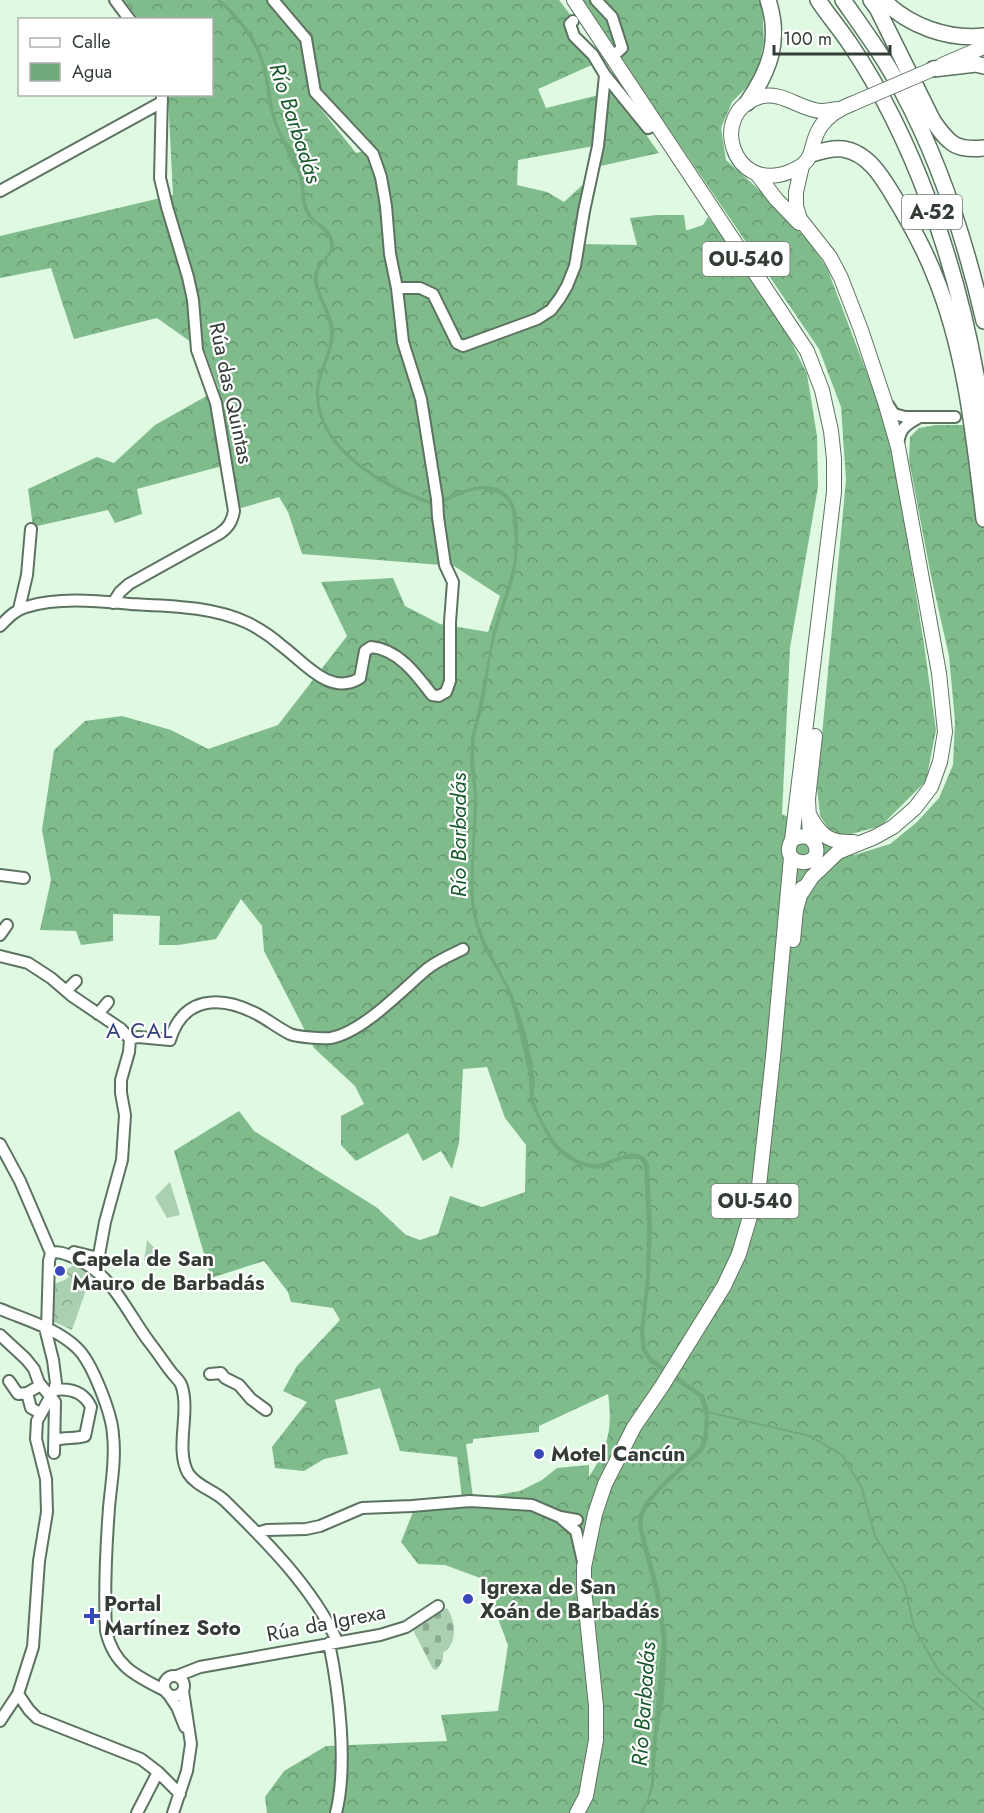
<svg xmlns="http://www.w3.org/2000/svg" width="984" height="1813" viewBox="0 0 984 1813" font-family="Jost,sans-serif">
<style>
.forest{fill:url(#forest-crowns);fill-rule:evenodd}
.cemetery{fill:url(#cemetery-stones)}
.park{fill:url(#park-crowns)}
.pitch{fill:#abcfb1}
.water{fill:#71ab7c}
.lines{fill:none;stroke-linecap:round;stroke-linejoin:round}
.stream{stroke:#71ab7c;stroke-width:2}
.minor-casing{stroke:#5d7361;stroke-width:14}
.major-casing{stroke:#5d7361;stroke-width:16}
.highway-casing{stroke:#5d7361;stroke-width:18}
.minor{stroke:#fff;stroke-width:10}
.major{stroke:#fff;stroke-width:14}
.highway{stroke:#fff;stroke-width:15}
.major-bridge-casing{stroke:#5d7361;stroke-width:16;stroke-linecap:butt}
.major-bridge{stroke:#fff;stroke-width:14}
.poi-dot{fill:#3848bb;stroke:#fff;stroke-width:2}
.labels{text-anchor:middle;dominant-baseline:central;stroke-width:4.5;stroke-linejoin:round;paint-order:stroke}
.shield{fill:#fff;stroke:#707772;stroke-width:1.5}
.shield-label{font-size:20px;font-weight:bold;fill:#333d35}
.street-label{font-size:21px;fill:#333d35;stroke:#fff}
.poi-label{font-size:21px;font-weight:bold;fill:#333d35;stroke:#fff;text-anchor:start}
.water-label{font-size:22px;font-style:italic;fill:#16572a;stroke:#fff}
.neighbourhood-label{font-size:22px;letter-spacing:1.5px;fill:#33417b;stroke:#fff}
</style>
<defs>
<pattern id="forest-crowns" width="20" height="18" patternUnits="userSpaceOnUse" patternTransform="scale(1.5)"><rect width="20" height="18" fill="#80bb8b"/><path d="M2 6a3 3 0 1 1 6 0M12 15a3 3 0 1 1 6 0" fill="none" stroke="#699972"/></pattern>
<pattern id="cemetery-stones" width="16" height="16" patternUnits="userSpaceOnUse" patternTransform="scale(1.5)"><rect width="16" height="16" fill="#abcfb1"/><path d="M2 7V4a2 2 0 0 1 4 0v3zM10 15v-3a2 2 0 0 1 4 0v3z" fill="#8ca991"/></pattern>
<pattern id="park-crowns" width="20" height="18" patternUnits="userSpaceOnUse" patternTransform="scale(1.5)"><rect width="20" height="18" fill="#abcfb1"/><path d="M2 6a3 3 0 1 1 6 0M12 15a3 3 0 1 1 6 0" fill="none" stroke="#8ca991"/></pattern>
</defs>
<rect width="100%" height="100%" fill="#dff9e3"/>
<path class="forest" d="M124 0H266L300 41 309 94 356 153 374 149 319 91 313 50 277 0H559L572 17 566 24 567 36 573 43 583 50 594 64 538 89 546 108 615 91 659 153 596 167 594 146 518 160 517 185 547 192 564 202 588 180 581 244 637 245 630 218 657 215H684L686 230H688L703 225 708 217 742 264 787 333 807 374 817 436 818 487 790 648 782 814 854 855 890 844 917 822 939 798 953 765 955 721 949 656 931 576 909 460 910 437 919 428 936 425H984V1813H267L265 1797 284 1771 326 1746 447 1741 441 1715 498 1711 508 1645 483 1579 445 1565 418 1564 401 1542 413 1512 463 1505 457 1457 400 1451 380 1388 335 1400 348 1454 324 1459 304 1471 275 1468 272 1447 307 1402 283 1391 297 1366 340 1320 333 1308 291 1302 288 1292 264 1261 211 1278 174 1151 239 1111 254 1131 376 1207 406 1235 420 1240 438 1234 450 1196 482 1207 525 1192 526 1145 505 1118 487 1067 463 1069 459 1143 452 1169 441 1151 423 1161 408 1133 356 1161 341 1145V1116L364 1104 355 1086 314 1048 264 951 262 926 241 899 216 939 178 945H159L160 916 113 914V941L81 945 76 931 40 930 51 880 42 830 54 750 85 721 122 716 171 730 208 749 278 725 347 636 321 582 393 578 405 606 440 624 488 632 500 596 454 566 302 554 288 512 279 497 241 508 222 466 137 489 142 514 115 523 108 510 33 527 28 489 97 457 114 463 155 425 219 389 205 352 157 318 74 339 51 268 0 278V236L173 195 168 95 212 94V20L138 19ZM608 1394C613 1429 608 1447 589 1477V1465L557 1468 542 1480 520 1491 474 1499 473 1497 466 1444 473 1443V1439L539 1432V1426Z
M581 0H761L762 2 764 42 759 64 750 84 732 102 721 128 726 160 766 196 811 244 827 268 882 413 897 477 924 644 936 730 926 781 881 826 844 836 828 829 820 815 817 788 846 480 841 407 819 349Z"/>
<path class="cemetery" d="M447 1608C456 1621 458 1644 443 1653V1660L437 1670 433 1669 411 1626Z"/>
<path class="park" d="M147 1240 160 1254 144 1261Z
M78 1263 92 1273 72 1330 50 1320 52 1286C56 1282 63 1282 69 1277L65 1270Z"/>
<path class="pitch" d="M170 1182 180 1215 167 1218 155 1197Z"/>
<path class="water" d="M216 0H221C244 20 262 45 268 76 271 92 272 109 278 125 283 140 295 150 301 164 307 179 302 194 308 209 313 223 333 227 334 244 334 258 318 263 318 276 316 294 334 313 334 332 334 354 319 372 319 394 319 449 389 488 435 502 456 493 491 473 510 498 523 515 518 557 514 577 509 596 501 614 496 633 489 656 488 681 483 705 481 716 476 728 475 740 472 760 477 779 477 798 477 832 472 865 474 898 476 939 504 969 517 1006 525 1027 533 1060 535 1081 535 1087 533 1094 534 1099 537 1112 551 1138 560 1147 569 1155 584 1165 596 1164 613 1163 637 1141 649 1164L652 1227 650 1278 644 1331 646 1349 652 1358 704 1395 709 1411 708 1438 703 1451 662 1489 649 1504 643 1517V1529L660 1593 667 1639 664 1700 657 1735 654 1783 652 1791 643 1813H640L647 1800 651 1784V1763L662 1639 655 1594 639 1531 638 1516 645 1502 659 1486 699 1448 703 1437 705 1417 700 1398 649 1362 642 1351 640 1331 646 1278 647 1227 644 1166 639 1159H623L600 1168 594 1169 580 1165 565 1157 552 1145 530 1103 529 1074 514 1011 506 987 483 947 473 916 470 894 474 795 470 763 471 738 479 706 493 631 507 588 514 562 515 543 512 510 508 501 502 495 483 489 467 492 435 506C388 491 315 451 316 394 316 372 331 354 330 332 330 313 312 293 314 275 316 262 332 257 330 243 329 229 310 224 305 211 298 195 305 181 292 164 285 147 276 131 271 113 267 101 267 88 264 76 258 43 240 22 216 0Z"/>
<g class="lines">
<path class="stream" d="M708 1412 810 1436 842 1455 862 1488 875 1536 904 1584 914 1627 938 1670 984 1710"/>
<defs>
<path id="minor" d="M115 0 130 20
M596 0 612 17 622 48 612 57
M605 75 648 128 657 124
M0 191 162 102
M397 288H420L433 294 457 343 463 346 537 319 551 310 560 298 567 286 575 266 584 211 598 146 605 75 593 55 574 36 570 24 573 21
M888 405 894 414 905 417H955
M898 444C900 429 905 425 918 418
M113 603 120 592 129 584 219 534C228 528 232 522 234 511L216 403 197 350 193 300 188 277 167 207 160 178 162 94
M19 609 27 575 31 529
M0 626C8 618 15 610 26 607 58 597 97 601 131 604 169 606 212 606 248 623 260 629 272 637 282 646 304 662 330 697 360 678L365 651 371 647C398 649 417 675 432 695L439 696 446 692 450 681V622L453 582 445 565 438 517 437 499 421 399 403 342 397 288 390 254 386 206 381 177 373 154 315 92 306 39 273 0
M0 875 24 878
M0 935 7 925
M0 956 28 963 51 978 72 996 121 1029 130 1039 138 1037 170 1040C183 997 219 995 255 1013 267 1019 278 1028 290 1034 297 1037 323 1039 331 1038 363 1032 402 990 427 969 437 961 451 955 463 949
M66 991 76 981
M98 1014 108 1002
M0 1144 20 1181 51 1253
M74 1252 94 1257 99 1255 105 1222 122 1160 125 1115 121 1093V1080L129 1052 130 1039
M0 1309C26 1320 56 1328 77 1348 92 1362 112 1414 113 1435 116 1459 111 1484 109 1508 106 1548 104 1590 106 1631 114 1666 136 1676 166 1691
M45 1328 53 1360 56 1383 54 1390 37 1421 36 1439 46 1479 47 1512 39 1561 33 1647 18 1694 29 1710 37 1718 141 1759 158 1772 180 1794
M47 1329 49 1261 51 1253C60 1251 65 1254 73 1257 114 1275 125 1310 150 1343 158 1353 164 1363 172 1373 176 1378 180 1380 182 1387 190 1414 175 1449 188 1473 196 1486 213 1490 224 1500 266 1541 313 1588 337 1641
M0 1335 26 1359 34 1369 39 1383 55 1402 54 1453
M210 1374 221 1373 225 1378 239 1385 251 1399 266 1410
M9 1381 18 1394 27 1393
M54 1390C70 1388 84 1392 91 1407L85 1436C75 1439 65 1437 55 1440
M40 1413 31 1408 27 1393 41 1385
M562 1519 576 1531 583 1562
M257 1533 267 1530 306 1529 320 1526 362 1508 412 1506 470 1501 532 1505 560 1517 577 1520
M329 1643C339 1691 348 1765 336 1813
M164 1686a10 10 0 1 1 20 0a10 10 0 1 1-20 0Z
M177 1676 200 1667 380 1635 406 1627 438 1606
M169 1695 177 1707 185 1727
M0 1721 18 1694
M137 1813 158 1772
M173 1813 187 1771 191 1744 183 1691"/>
<path id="major" d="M574 0 807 351 822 390 831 431 834 459V492L792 840C777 866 821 870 816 847 813 835 801 834 792 840
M942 65 984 47
M839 109C834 109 827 111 821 111 800 110 782 90 759 97 709 112 731 194 789 172 819 161 807 146 821 126 829 114 841 108 854 103
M757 174 776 199 799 223
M810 816C821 837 831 843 854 842
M810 838 808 799 815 736
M801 894 812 877 838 852 875 837 893 827 915 808 931 787 940 762 945 732 939 673 898 447 885 402 861 330 841 278 830 257 800 219 796 206V192L802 166
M793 940 796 910 802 888
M577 1813 586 1796 596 1740V1706L584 1589V1567L595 1514 605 1484 634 1427 662 1386 724 1286 739 1254 759 1186 773 1057 791 857"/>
<path id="highway" d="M818 0C828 15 840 29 850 44 914 139 956 263 976 375 981 399 982 424 984 448
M843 0C864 30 886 60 903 93 941 164 966 243 984 321
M871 0 877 8 933 121C949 144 956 151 984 148
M883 0C909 26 948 40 984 36
M933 69 976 64 984 66
M747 103C770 70 781 40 768 0
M812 154C821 151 833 148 843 149 871 153 886 184 899 205 912 227 925 251 934 274 966 351 974 437 984 519"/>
</defs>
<use href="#minor" class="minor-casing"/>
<use href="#major" class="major-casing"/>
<use href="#highway" class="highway-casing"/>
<use href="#minor" class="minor"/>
<use href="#major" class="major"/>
<use href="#highway" class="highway"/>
<defs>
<path id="major-bridge" d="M854 103 933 69"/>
</defs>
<use href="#major-bridge" class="major-bridge-casing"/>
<use href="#major-bridge" class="major-bridge"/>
</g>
<g class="poi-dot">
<circle cx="60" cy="1271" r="6"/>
<circle cx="539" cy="1454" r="6"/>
<circle cx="468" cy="1599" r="6"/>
<path d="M89 1607h6v6h6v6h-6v6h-6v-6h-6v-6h6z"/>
</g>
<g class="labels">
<g class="shield">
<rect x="902" y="195" width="60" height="34" rx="4.5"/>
<rect x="702.5" y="242" width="87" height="34" rx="4.5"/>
<rect x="711.5" y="1184" width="87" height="34" rx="4.5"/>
</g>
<g class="shield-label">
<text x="932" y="212">A-52</text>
<text x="746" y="259">OU-540</text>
<text x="755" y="1201">OU-540</text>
</g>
<g class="street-label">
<text transform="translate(231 393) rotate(78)">Rúa das Quintas</text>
<text transform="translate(326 1623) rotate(-11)">Rúa da Igrexa</text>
</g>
<g class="poi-label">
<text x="72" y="1259">Capela de San<tspan x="72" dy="24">Mauro de Barbadás</tspan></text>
<text x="551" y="1454">Motel Cancún</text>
<text x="480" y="1587">Igrexa de San<tspan x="480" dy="24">Xoán de Barbadás</tspan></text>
<text x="104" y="1604">Portal<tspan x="104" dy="24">Martínez Soto</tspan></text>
</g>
<g class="water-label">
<text transform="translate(296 123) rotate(72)">Río Barbadás</text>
<text transform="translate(458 835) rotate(-90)">Río Barbadás</text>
<text transform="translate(643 1704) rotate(-86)">Río Barbadás</text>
</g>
<g class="neighbourhood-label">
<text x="140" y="1030">A CAL</text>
</g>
</g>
<rect x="18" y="18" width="195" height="78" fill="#ffffff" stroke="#adb1ae" stroke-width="1.5"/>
<rect x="30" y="38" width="30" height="9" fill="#ffffff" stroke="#adb1ae" stroke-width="1.5"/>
<text x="72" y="48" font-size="18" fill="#333d35">Calle</text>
<rect x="30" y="63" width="30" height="18" fill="#71ab7c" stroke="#adb1ae" stroke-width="1.5"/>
<text x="72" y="78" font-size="18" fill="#333d35">Agua</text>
<path d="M774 45v9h116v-9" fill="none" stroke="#333d35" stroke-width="3"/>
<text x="783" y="45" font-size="18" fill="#333d35" stroke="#ffffff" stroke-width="4.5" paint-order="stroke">100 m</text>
</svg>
